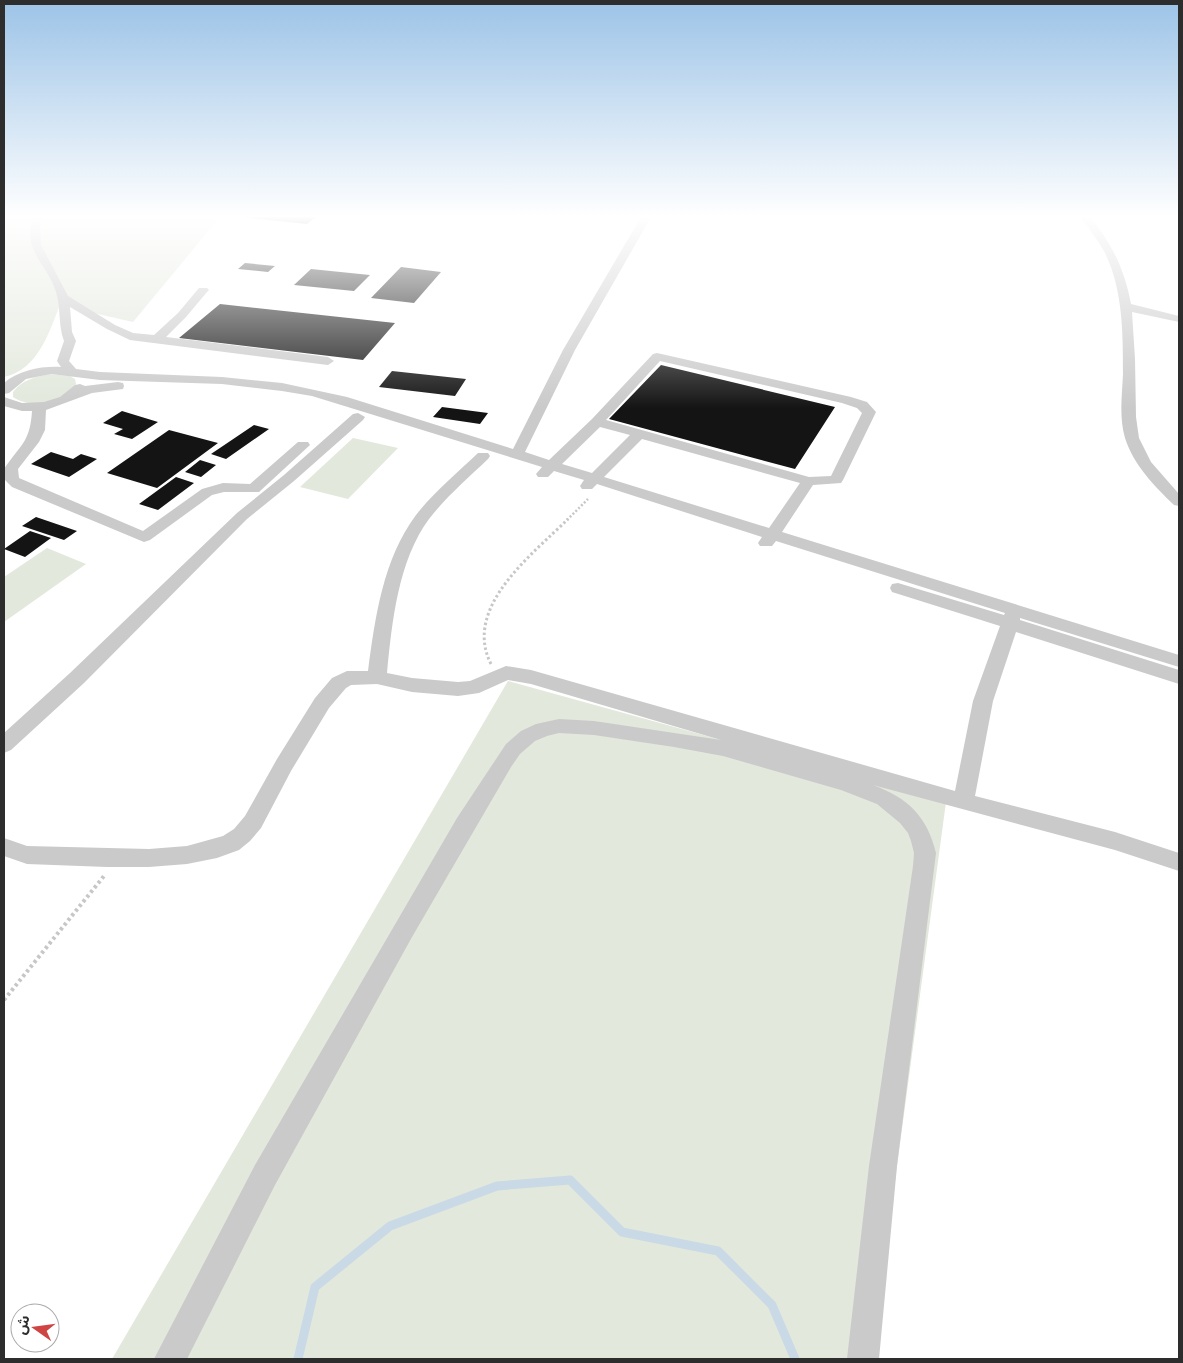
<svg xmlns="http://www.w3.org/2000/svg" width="1183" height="1363" viewBox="0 0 1183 1363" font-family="Quicksand,'Noto Sans Arabic',sans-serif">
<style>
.green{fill:#e2e8dc}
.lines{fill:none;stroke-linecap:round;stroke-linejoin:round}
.stream{stroke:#cad9e6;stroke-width:9}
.building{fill:#141414}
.path-far2{stroke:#c7c7c7;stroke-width:2.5;stroke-dasharray:2 2;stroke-linecap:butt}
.path-far1{stroke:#c7c7c7;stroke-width:3;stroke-dasharray:2.5 2.5;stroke-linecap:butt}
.path{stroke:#c7c7c7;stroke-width:4;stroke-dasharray:3 3;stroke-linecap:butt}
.minor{fill:#cacaca;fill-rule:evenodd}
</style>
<rect width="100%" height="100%" fill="#fff"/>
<path class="green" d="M6 217H220L133 322 89 312 61 302C49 332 39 369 4 377V218Z
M49 374 70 376 75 379 76 384C65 402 31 410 13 397V392C22 380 35 377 49 374Z
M353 438 398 448 348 499 300 487Z
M47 548 86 564 4 622V577Z
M508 681 946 802 871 1359H112Z"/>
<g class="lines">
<path class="stream" d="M298 1359 315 1287 390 1226 497 1186 570 1180 622 1232 718 1251 772 1305 795 1359"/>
</g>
<path class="building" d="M241 217H316L307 224Z
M245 263 275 266 268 272 238 269Z
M401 267 441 272 414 303 371 298Z
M311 269 370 275 354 291 294 285Z
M220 304 395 323 363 360 179 338Z
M661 365 835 407 795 469 609 419Z
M392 371 466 379 455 396 379 387Z
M442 407 488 413 480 424 433 417Z
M122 411 158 422 132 439 114 434 123 429 103 423Z
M254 425 269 429 226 459 211 454Z
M169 430 218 443 157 488 107 473Z
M51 452 73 459 81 454 97 459 69 477 31 464Z
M200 460 216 465 201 477 185 472Z
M176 477 194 483 158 510 139 504Z
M36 517 77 531 64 540 22 526Z
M30 531 51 538 25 557 4 549Z"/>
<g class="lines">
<path class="path-far2" d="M567 520 588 499"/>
<path class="path-far1" d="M491 664C462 607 533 554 568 519"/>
<path class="path" d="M4 1000 104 876"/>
<path class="minor" d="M33 217H43L40 227 41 245 68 296 115 325 133 333 154 335 178 313 199 288H207L209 290 207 292 186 317 166 337 328 357 334 361 328 365 130 340 107 329 70 307 72 332 76 341 69 361 76 369 100 372 222 377 282 383 347 397 513 449 563 350 641 217H651L575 350 525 452 549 460 592 419 653 354 657 353 851 397 867 402 876 412 843 480 841 483 813 485 782 532 1179 655V667L1020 618V620L1179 670V684L1016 632 993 701 975 796 1115 832 1179 853V871L1115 850 873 785C908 798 927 816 936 853L897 1166 879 1359H847L869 1166 913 866 914 853 911 841 908 833 900 823 877 804 841 790 723 756 674 747 594 735 559 733 547 736 535 741 520 754 511 767 412 937 275 1185 187 1359H154L255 1165 457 818 506 744 521 731 536 724 559 719 594 721 721 740 531 684 508 680 479 693 458 696 412 692 377 684 351 685 346 688 329 708 291 771 261 828 250 841 239 850 217 858 187 864 149 867H107L27 864 4 856V838L27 846 149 849 187 846 223 836 234 829 245 816 277 759 315 698 332 678 347 671H368C375 618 383 559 416 515 434 492 457 473 478 453H488L490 456 488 459C468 478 446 497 429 519 398 561 392 622 387 673L412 678 458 682 470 681 506 666 531 670 955 791 973 701 1000 626 892 592 890 588 892 584 898 583 1004 615 1005 613 776 541 772 546H760L758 543 762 537 597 484 592 489H582L580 486 584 480 554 471 548 477H538L536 474 542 467 312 396 282 391 222 384 100 380 51 374 26 379 9 393 4 394V383C19 370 42 366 61 367L57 361 64 341C58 325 61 308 56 292 47 263 22 252 33 217ZM660 361 842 403 857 408 862 413 831 476 809 477 606 420ZM600 427 630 435 592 473 562 464ZM642 439 800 483 769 528 604 477Z
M1080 217H1090C1112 243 1125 271 1131 304L1179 316V322L1132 312 1135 359 1136 417 1139 438 1151 462 1179 494V506L1174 505C1155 487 1133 464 1125 438 1119 418 1122 395 1123 374 1123 333 1123 288 1104 251 1097 239 1089 228 1080 217Z
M118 382 123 383 124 386 123 389 92 393 46 410 45 430 39 442 18 469 19 478 143 531 202 489 223 483 250 484 298 442H308L310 445 259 492H224L212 495 150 540 144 542 12 487 5 480 4 469C20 445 30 443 32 411H22L4 406V397L22 403 44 402 60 397 75 385 80 384 85 386Z
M358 413 365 417 363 420 294 481 247 519 84 683 11 750 4 753V733L70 673 237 513 284 475 353 414Z"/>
</g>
<linearGradient id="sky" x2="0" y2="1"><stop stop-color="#9cc3e7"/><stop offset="0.53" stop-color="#fff"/><stop offset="1" stop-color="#fff" stop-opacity="0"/></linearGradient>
<rect width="1183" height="408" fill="url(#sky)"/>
<rect width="1183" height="1363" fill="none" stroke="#2d2d2d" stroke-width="10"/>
<g transform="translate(35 1328) rotate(284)"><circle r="24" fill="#ffffff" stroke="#ababab"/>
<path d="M0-4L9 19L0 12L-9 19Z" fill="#ce4544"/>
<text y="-8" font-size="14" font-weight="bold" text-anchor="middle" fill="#2d2d2d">ش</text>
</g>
</svg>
